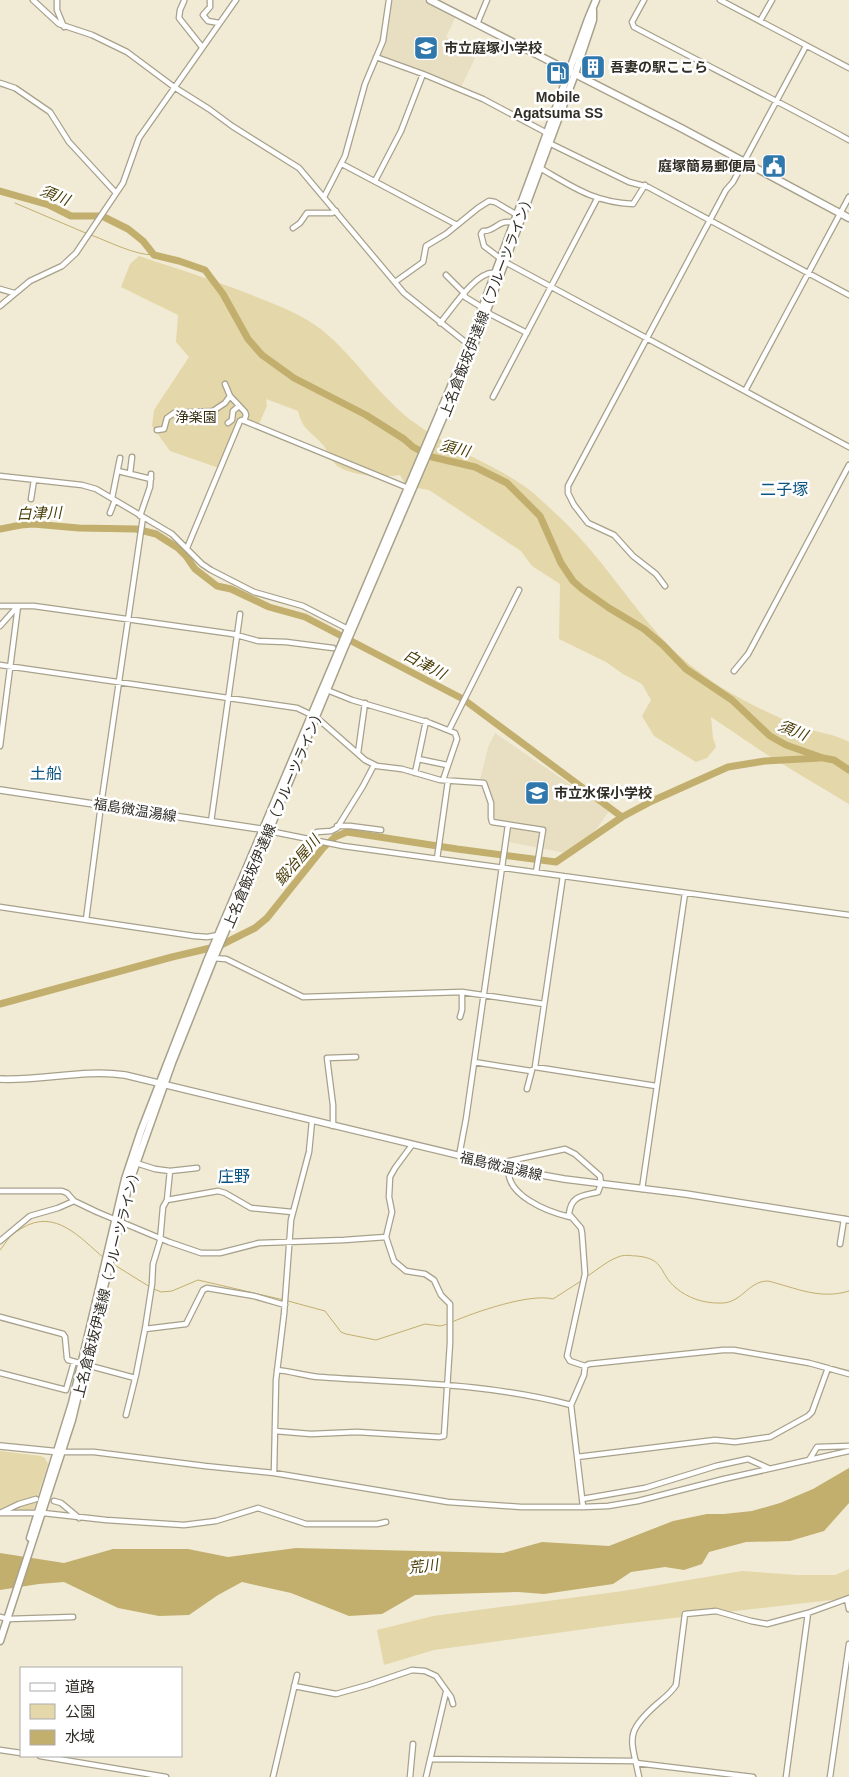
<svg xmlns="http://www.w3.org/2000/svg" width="849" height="1777" viewBox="0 0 849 1777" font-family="Arial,'Noto Sans JP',sans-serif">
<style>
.built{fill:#e8dfc3}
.green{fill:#e4d7a9}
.water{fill:#c2af6e}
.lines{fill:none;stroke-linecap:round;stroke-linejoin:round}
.stream{stroke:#c2af6e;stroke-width:1}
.river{stroke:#c2af6e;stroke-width:7}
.street-casing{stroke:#a7a18c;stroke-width:7}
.secondary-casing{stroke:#a7a18c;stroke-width:8}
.primary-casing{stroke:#a7a18c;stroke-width:9}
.street{stroke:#fff;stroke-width:4.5}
.secondary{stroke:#fff;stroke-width:5.5}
.primary{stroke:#fff;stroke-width:6}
.labels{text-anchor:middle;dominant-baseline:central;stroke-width:5;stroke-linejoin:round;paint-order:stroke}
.poi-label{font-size:14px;font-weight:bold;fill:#312e26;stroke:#fff;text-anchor:start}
.street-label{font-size:14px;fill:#312e26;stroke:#fff}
.park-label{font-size:14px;fill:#362e10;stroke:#fff}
.water-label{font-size:15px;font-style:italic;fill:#483b04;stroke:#fff}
.quarter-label{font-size:16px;fill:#0b5381;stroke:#fff}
</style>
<rect width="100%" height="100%" fill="#f1ebd5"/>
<path class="built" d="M393 0H423L456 16 446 37 478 52 461 87 381 57 380 55 386 44 387 30 391 12V5Z
M495 733 609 811 598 827 571 854 508 842 511 824 494 821 493 819 494 803 486 783 480 780 488 747Z"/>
<path class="green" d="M139 256C181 270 223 283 264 300 284 308 304 316 322 330 355 357 378 395 412 421 426 431 442 441 457 449 485 464 517 477 540 499 556 514 573 529 587 546 624 588 652 637 698 671 726 693 770 715 803 727 818 733 835 734 849 742V804L769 756 711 717 713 738 716 747 707 758 696 762 654 736 642 716 651 700 642 684 623 674 606 662 559 639 560 584 532 566 521 551 429 490 406 486 400 475C383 478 354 476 339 467 332 463 328 451 323 445 311 431 303 431 298 411L266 399 267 406 259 424 242 418 238 420 219 468 170 451 152 426 154 410 189 357 176 342 178 315 121 287 130 264Z
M0 1451 41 1456 45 1458 48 1464 33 1511 0 1512Z
M849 1569V1596L840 1599 621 1624 434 1650 384 1665 377 1630 433 1616 623 1591 742 1571 797 1575H835Z"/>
<path class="water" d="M849 1468V1503L824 1531 790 1541 746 1542 709 1552 702 1564 684 1570 665 1567 631 1572 613 1584 544 1594 518 1592 415 1595 382 1614 349 1616 291 1593 242 1582 218 1595 189 1615 159 1616 118 1608 64 1582 39 1584 0 1590V1553L64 1563 113 1549H188L228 1557 296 1548 503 1553 542 1542 609 1546 673 1521 707 1514H724L752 1511 780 1503 813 1489Z"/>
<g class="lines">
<path class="stream" d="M15 203 88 234
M91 235C110 242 134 255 154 255
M0 1250C4 1246 6 1241 10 1237 13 1233 18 1231 22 1228 56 1208 80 1238 104 1258
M113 1264 150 1287
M586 1277C597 1270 607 1261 618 1257 625 1254 631 1256 637 1256 666 1259 658 1273 676 1288 688 1298 703 1303 718 1303 742 1305 747 1281 768 1281 796 1288 820 1300 849 1291
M154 1289 161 1292 172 1291 198 1280 284 1300
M288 1301 325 1311 341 1332 346 1334 376 1340 425 1324 440 1326 448 1324
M452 1322C475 1312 530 1293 553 1299L581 1281"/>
<path class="river" d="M0 191 49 205 71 216H102L128 229 143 241 154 255 179 261 205 270 223 294 248 339 262 355 294 378 366 415 404 439 413 447 432 457 475 467 507 483 540 516 561 563 573 581 582 589 609 608 644 629 663 645 686 669 732 700 770 736 786 745 823 758 834 760 849 770
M0 529 21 525 33 524 79 528 136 529 156 534 178 548 186 556 195 569 217 586 231 589 269 607 305 617 463 699 622 817
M0 1004 172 957 219 946 255 928 267 918 323 848 335 837 347 832 457 849 556 862 622 817 652 801 728 767 765 761 820 758"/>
<defs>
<path id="street" d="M33 0 59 24 92 35 127 52 174 87 209 109 232 126 299 168 404 293 469 345
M57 0V10L64 27
M210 0V7L203 15 208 21 219 23
M644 0 632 22 634 27C706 65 778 101 849 140
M720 0 849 68
M184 1 180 10 179 18 202 47
M760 21 772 0
M477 24 487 0
M376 57 423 74 483 99 547 133
M0 83 15 88 50 112 69 142 116 193
M549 143 629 182 648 187 849 295
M342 164 457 225
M540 168C573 187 593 202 633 204L645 185
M375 181 401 131 423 74
M324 197 345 156 365 84 383 41 389 0
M514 223C498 218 496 232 483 231L481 234 484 246 505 262 849 447
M293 228 300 223 307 213H332L336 211
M446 275 464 293 465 297 483 308
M395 282 423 262 426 246 446 234 478 208 489 201 495 202 517 215
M0 289 14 293
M0 306 30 281 62 266 76 253 123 183 139 138 236 0
M486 312 527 333
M440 323C452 309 477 270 495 273
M225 384 230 396 245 412 246 415 244 421
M745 391 849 197
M493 397 597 199
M228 423 232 420 233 411 239 406
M157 430 164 429 167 418 174 413 213 411 225 403 230 396
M118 471 151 479
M130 473 132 457
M0 476 82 485 96 489 172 534 202 564 211 570 254 592 303 606 350 630
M112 498 120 458
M31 499 34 480
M110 513 115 500
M140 516 150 487 151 474
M187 548 240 421 242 420 408 488
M665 586 656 574 633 556 614 535 588 523 574 505 568 493V486L726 190 733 182 806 46
M0 606H34L233 634 258 641 286 642 333 648
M0 626 17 607
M0 665 297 708 316 717 365 760 377 766 402 769 440 780 484 783 491 803V818L492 822 543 830 536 872
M734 671 748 654 754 643 849 465
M327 690 352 700 430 723 455 733 457 739 443 780
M449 730 519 590
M0 746 18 606
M358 753 365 703
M418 759 447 765
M415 773 426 721
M211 822 240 614
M337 826H350L381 830
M269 831 343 846 849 915
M312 840 317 832 331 831 337 828 363 786 374 765
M437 859 448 781
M563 876 535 1067 656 1086
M0 907 194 936 207 937 219 935
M86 920 101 805 143 517
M212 958 226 959 303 997 462 992 544 1004
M460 1017 462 1010V992
M474 1062 531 1071
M527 1089 532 1070
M333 1126V1105L327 1058 356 1057
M459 1156 466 1119 508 825
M136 1163 155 1169 170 1171 197 1168
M495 1164 565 1149 575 1154 600 1176 601 1184 598 1192C583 1196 571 1195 569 1214L581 1228 582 1233 585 1274 567 1356 570 1361 585 1366 584 1375 571 1405 583 1507
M509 1167C504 1195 548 1212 570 1217
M642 1189 685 893
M0 1191H62L67 1193 74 1201 97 1212 169 1242 201 1253H220L259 1243 344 1240 386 1237
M167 1200 170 1171
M0 1241 30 1216 58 1208 74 1201
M840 1244 844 1219
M0 1317 63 1334 65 1337 67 1358 68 1360 135 1378
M145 1329 152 1284 153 1264 160 1241 163 1207 167 1200 218 1191 225 1193 251 1208 292 1212
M585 1366 589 1364 723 1350H734L809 1363 849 1374
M277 1370C291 1371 305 1376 319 1377 404 1383 488 1383 571 1405
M0 1373 66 1390 74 1362
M126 1415 136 1375 145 1329 186 1324 203 1290 207 1288 254 1296 285 1305
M275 1431 311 1434 357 1432 439 1437 444 1436 450 1343V1304L441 1295 434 1280 425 1274 406 1271 394 1261 386 1237 392 1212 389 1197 390 1177 395 1168 412 1145
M63 1452H94L205 1466 274 1473 448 1502 521 1507H583L608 1506 638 1501 724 1479 849 1451
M577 1457 715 1440 735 1442 770 1437 808 1416 812 1412 828 1368
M809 1460 817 1447 849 1446
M274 1473 276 1380 284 1314 291 1220 309 1152 312 1121
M582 1499 645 1488 716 1466 748 1459 768 1468
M54 1501 61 1503 79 1518
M0 1513H43L106 1520 184 1525 216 1521 258 1508 306 1524H377L386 1522
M0 1513 19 1504 36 1499
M847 1599 849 1609
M0 1617 8 1619 73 1617
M294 1686 336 1694 368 1685 412 1670 425 1671 436 1676 451 1697 453 1704
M0 1750 21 1753
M40 1756 166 1777
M430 1759 636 1761
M636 1763 753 1777
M273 1777 297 1675
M410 1777 413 1744
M426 1777 446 1692
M639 1777C631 1738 624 1733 657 1704 664 1698 671 1693 676 1685L685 1614 716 1611 751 1621 767 1624 808 1613 849 1598
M786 1777 808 1613
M830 1777 849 1644"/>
<path id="secondary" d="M0 790 267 830
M0 1079C42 1081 83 1069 125 1075L536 1174 564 1179 686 1194 849 1220
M0 1446 60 1452"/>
<path id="primary" d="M430 0 681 128 849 218
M30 1538 72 1403 125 1179 141 1131 207 961 468 346 536 163 588 19 596 0
M0 1641 72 1420 129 1184 172 1063 214 958 269 831 343 651 473 348 575 74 593 20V10"/>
</defs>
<use href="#street" class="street-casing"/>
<use href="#secondary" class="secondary-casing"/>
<use href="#primary" class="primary-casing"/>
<use href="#street" class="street"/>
<use href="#secondary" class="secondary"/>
<use href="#primary" class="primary"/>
</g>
<defs>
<symbol id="school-square" viewBox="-11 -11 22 22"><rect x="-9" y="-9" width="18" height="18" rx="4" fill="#3077ab" stroke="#fff"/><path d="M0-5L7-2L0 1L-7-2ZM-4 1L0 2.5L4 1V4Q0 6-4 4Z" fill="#fff"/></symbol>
<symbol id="building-square" viewBox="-11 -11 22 22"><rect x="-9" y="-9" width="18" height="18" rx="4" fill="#3077ab" stroke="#fff"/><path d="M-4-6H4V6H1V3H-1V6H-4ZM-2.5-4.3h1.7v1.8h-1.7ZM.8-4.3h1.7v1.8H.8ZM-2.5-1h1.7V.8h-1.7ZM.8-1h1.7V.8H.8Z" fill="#fff"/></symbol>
<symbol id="fuel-square" viewBox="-11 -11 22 22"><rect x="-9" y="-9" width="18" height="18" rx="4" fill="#3077ab" stroke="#fff"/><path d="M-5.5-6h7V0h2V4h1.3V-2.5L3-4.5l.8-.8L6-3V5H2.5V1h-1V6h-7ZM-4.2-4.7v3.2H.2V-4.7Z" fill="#fff"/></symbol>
<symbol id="civic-square" viewBox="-11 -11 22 22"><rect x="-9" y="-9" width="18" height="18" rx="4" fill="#3077ab" stroke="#fff"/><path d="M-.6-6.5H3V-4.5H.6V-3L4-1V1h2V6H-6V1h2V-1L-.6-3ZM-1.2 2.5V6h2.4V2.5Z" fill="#fff"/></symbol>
</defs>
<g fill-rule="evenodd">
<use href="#school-square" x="412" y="34" width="28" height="28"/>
<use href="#building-square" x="579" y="53" width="28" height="28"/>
<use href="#fuel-square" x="544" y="59" width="28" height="28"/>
<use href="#civic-square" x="760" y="152" width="28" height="28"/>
<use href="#school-square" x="523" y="779" width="28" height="28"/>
</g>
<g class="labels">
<g class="poi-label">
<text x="444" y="48">市立庭塚小学校</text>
<text x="610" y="67">吾妻の駅ここら</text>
<text x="558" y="97" text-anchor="middle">Mobile<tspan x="558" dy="16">Agatsuma SS</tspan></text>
<text x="756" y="166" text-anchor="end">庭塚簡易郵便局</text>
<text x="554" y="793">市立水保小学校</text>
</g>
<g class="street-label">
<text transform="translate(487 305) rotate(-69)">上名倉飯坂伊達線（フルーツライン）</text>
<text transform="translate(135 810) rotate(9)">福島微温湯線</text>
<text transform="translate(274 818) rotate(-67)">上名倉飯坂伊達線（フルーツライン）</text>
<text transform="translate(501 1166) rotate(13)">福島微温湯線</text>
<text transform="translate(107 1282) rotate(-76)">上名倉飯坂伊達線（フルーツライン）</text>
</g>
<g class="park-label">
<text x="196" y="417">浄楽園</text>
</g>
<g class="water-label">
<text transform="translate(55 195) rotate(22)">須川</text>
<text transform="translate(455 448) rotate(14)">須川</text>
<text transform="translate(39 513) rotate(-2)">白津川</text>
<text transform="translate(425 664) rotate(28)">白津川</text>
<text transform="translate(793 730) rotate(22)">須川</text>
<text transform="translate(297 860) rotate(-49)">鍛冶屋川</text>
<text transform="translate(423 1566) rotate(-7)">荒川</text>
</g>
<g class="quarter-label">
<text x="784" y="489">二子塚</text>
<text x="46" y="773">土船</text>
<text x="234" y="1176">庄野</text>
</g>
</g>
<rect x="20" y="1667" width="162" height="90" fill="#ffffff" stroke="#adaba8"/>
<rect x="30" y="1683" width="25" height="8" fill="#ffffff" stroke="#adaba8"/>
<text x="65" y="1692" font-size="15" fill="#312e26">道路</text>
<rect x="30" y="1704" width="25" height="15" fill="#e4d7a9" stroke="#adaba8"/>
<text x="65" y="1717" font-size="15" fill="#312e26">公園</text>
<rect x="30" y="1730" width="25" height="15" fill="#c2af6e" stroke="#adaba8"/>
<text x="65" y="1742" font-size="15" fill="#312e26">水域</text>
</svg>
